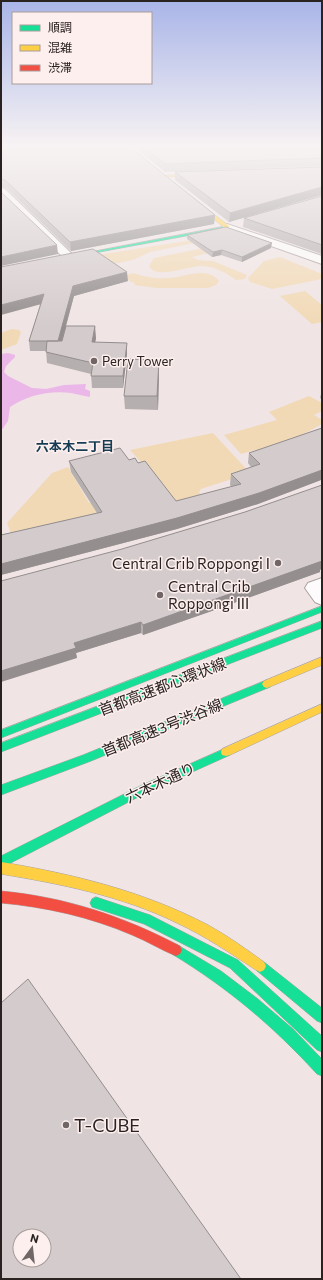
<svg xmlns="http://www.w3.org/2000/svg" width="323" height="1280" viewBox="0 0 323 1280" font-family="Commissioner,'Noto Sans JP',sans-serif">
<style>
.green{fill:#f1d9b5}
.water{fill:#ebb7e8}
.lines{fill:none;stroke-linecap:round;stroke-linejoin:round}
.street-casing{stroke:#aba2a2;stroke-width:2}
.fast-casing{stroke:#aba2a2;stroke-width:1}
.slow-casing{stroke:#aba2a2;stroke-width:1}
.jam-casing{stroke:#aba2a2;stroke-width:1}
.street{fill:#fdfbfb;fill-rule:evenodd}
.fast{fill:#16e098;fill-rule:evenodd}
.slow{fill:#ffcf43;fill-rule:evenodd}
.jam{fill:#f24e42;fill-rule:evenodd}
.wall{fill:#b6afaf}
.shaded-wall{fill:#948e8f}
.building{fill:#d4cbcc;stroke:#948e8f;fill-rule:evenodd}
.poi-dot{fill:#6f6665;stroke:#fdefee;stroke-width:1.5}
.labels{text-anchor:middle;dominant-baseline:central;stroke-width:3;stroke-linejoin:round;paint-order:stroke}
.far-poi-label{font-size:13px;fill:#292221;stroke:#fdefee;text-anchor:start}
.far-neighbourhood-label{font-size:13px;font-weight:bold;fill:#153c53;stroke:#fdefee}
.poi-label{font-size:15px;fill:#292221;stroke:#fdefee;text-anchor:end}
.street-label{font-size:15px;fill:#292221;stroke:#fdefee}
.near-poi-label{font-size:18px;fill:#292221;stroke:#fdefee;text-anchor:start}
</style>
<rect width="100%" height="100%" fill="#f0e4e4"/>
<path class="green" d="M205 238 204 241 150 252 133 260 108 265 65 260Z
M213 246 221 250 192 257 198 260 213 261 247 275 245 279 236 280C225 272 216 267 202 266 188 266 156 280 149 266L154 258Z
M280 257 322 274V279L272 289 250 282 248 278 264 261Z
M133 273C144 277 156 279 168 278 183 278 207 265 219 281L216 285 208 288H157L134 285 135 283 131 282 124 276Z
M305 291 322 305V322L312 324 280 296Z
M12 329 19 330 21 332 17 344 1 350V333Z
M309 396 322 403V411L314 415 322 420V424L263 456 255 450 241 454 224 435 277 420 269 412Z
M213 433 250 473 201 489 199 492 206 501 142 518 170 494 130 450Z
M68 467 89 503 105 498 119 524 14 541 7 523 52 473Z"/>
<path class="water" d="M8 353 15 355V357L6 366 4 372 8 376 32 388 46 389 64 385 86 384 85 389 90 391V397C83 396 77 394 71 393 50 390 27 395 10 407L8 421 1 431V354Z"/>
<g class="lines">
<defs>
<path id="street" d="M1 188 5 189 73 255 75 257 73 259H65L1 197Z
M227 224 322 256V264L223 229 222 227Z
M322 578V605L315 602 305 588 308 583Z"/>
<path id="fast" d="M227 226 229 228 67 258 65 257Z
M322 606V612L1 738V730Z
M322 621V628L1 752V743Z
M267 680 270 681 272 684 270 687 91 761 1 795V785L83 755Z
M226 748 230 749 231 752 230 755 148 792 1 868V856L140 786Z
M96 897 150 915 238 960 322 1036V1052L317 1050 230 968 144 924 92 907 90 903 92 899Z
M176 944 221 971 258 999 293 1029 322 1059V1076L317 1074C273 1026 228 988 172 954L170 950 172 946Z
M260 960 264 962 322 1008V1023L317 1021 256 970 254 966 256 962Z"/>
<path id="slow" d="M207 173 206 175 166 177 229 226V228H225L160 176Z
M322 657V665L267 688 264 687 262 684 264 681Z
M322 704V712L230 755 226 756 222 755 221 752 222 749Z
M1 862C73 874 143 891 208 925 228 936 246 949 264 962L266 966 264 970 260 972 256 970C230 953 205 936 177 923 122 896 61 884 1 874Z"/>
<path id="jam" d="M1 891C65 897 123 916 180 946L182 950 180 954 176 956C161 950 147 941 132 935 90 917 46 907 1 903Z"/>
</defs>
<use href="#street" class="street-casing"/>
<use href="#fast" class="fast-casing"/>
<use href="#slow" class="slow-casing"/>
<use href="#jam" class="jam-casing"/>
<use href="#street" class="street"/>
<use href="#fast" class="fast"/>
<use href="#slow" class="slow"/>
<use href="#jam" class="jam"/>
</g>
<path class="wall" d="M1 148 215 215 214 224 71 251 6 188 1 187Z
M136 148H322V166L165 172Z
M322 167V195L229 222 175 180V172Z
M322 196V254L243 227 244 218Z
M187 235 271 248 242 262 221 255 212 257 187 239Z
M1 267 128 281 74 296 66 326 96 338 95 342 127 354 123 388H92L91 374 47 363 46 351H30L29 341 40 305Z
M159 373 158 410 125 409 124 396Z
M322 390V399L320 398Z
M322 426V480H321L258 504 177 529 1 575V535L97 513 71 472 69 461 129 460 138 463 176 501 232 487 230 485 231 474 251 467 248 463 249 453 322 428Z
M320 570V572L209 612 143 635 141 633 76 653 77 658 1 581Z"/>
<path class="shaded-wall" d="M322 187V195L229 222 230 213Z
M215 215 214 224 71 251 70 242Z
M272 243 271 248 242 262V257Z
M57 245 58 254 1 266V257Z
M222 250 221 255 212 257 213 252Z
M127 272 128 281 74 296 59 351 58 341 73 286Z
M44 294 45 303 1 315V305Z
M95 326 96 338 93 354 92 342Z
M127 343V354L123 388V376Z
M159 360V373L158 410 157 396Z
M322 470 321 480 258 504 177 529 1 575V564Z
M322 560V569L320 570V572L209 612 143 635V625Z
M141 622V633L76 653 77 658 1 682V671L74 643Z"/>
<path class="building" d="M1 148H131L215 215 70 242 5 180 1 179Z
M145 148H322V158L165 164Z
M322 167V187L230 213 175 172Z
M1 192 57 245 1 257Z
M322 196V245L244 218Z
M226 227 272 243 242 257 222 250 213 252 187 235Z
M93 249 127 272 73 286 58 341H29L44 294 1 305V267Z
M66 326H95L92 342 127 343 123 376H91L93 363 46 352 47 341H62Z
M128 359 159 360 157 396H124Z
M322 428V470L259 493 177 518 1 564V535L102 512 69 461 120 448 129 460 135 458 138 463 145 461 176 501 241 484 231 474 260 464 249 453Z
M322 485V560H321L322 561 210 601 143 625 141 622 74 643 76 648 1 671V581L122 549 245 512Z
M28 979 241 1279H1V1003ZM20 1236H44V1260H20Z"/>
<linearGradient id="sky" x2="0" y2="1"><stop stop-color="#a9b5e8"/><stop offset="0.45" stop-color="#f8f3f3"/><stop offset="1" stop-color="#f8f3f3" stop-opacity="0"/></linearGradient>
<rect width="323" height="328" fill="url(#sky)"/>
<g class="poi-dot">
<circle cx="94" cy="361" r="4"/>
<circle cx="278" cy="563" r="4"/>
<circle cx="160" cy="595" r="4"/>
<circle cx="66" cy="1125" r="4"/>
</g>
<g class="labels">
<g class="far-poi-label">
<text x="102" y="361">Perry Tower</text>
</g>
<g class="far-neighbourhood-label">
<text x="75" y="446">六本木二丁目</text>
</g>
<g class="poi-label">
<text x="270" y="563">Central Crib Roppongi I</text>
<text x="168" y="586" text-anchor="start">Central Crib<tspan x="168" dy="17">Roppongi III</tspan></text>
</g>
<g class="street-label">
<text transform="translate(162 686) rotate(-21)">首都高速都心環状線</text>
<text transform="translate(162 727) rotate(-22)">首都高速3号渋谷線</text>
<text transform="translate(160 782) rotate(-25)">六本木通り</text>
</g>
<g class="near-poi-label">
<text x="74" y="1125">T-CUBE</text>
</g>
</g>
<rect width="323" height="1280" fill="none" stroke="#292221" stroke-width="4"/>
<rect x="12" y="12" width="140" height="72" fill="#fdefee" stroke="#a89d9c"/>
<rect x="20" y="25" width="20" height="6" fill="#16e098" stroke="#a89d9c"/>
<text x="48" y="32" font-size="12" fill="#292221">順調</text>
<rect x="20" y="45" width="20" height="6" fill="#ffcf43" stroke="#a89d9c"/>
<text x="48" y="52" font-size="12" fill="#292221">混雑</text>
<rect x="20" y="65" width="20" height="6" fill="#f24e42" stroke="#a89d9c"/>
<text x="48" y="72" font-size="12" fill="#292221">渋滞</text>
<g transform="translate(32 1248) rotate(15)"><circle r="19" fill="#fdefee" stroke="#a89d9c"/>
<path d="M0-3L7 15L0 10L-7 15Z" fill="#6f6665"/>
<text y="-6" font-size="11" font-weight="bold" text-anchor="middle" fill="#292221">N</text>
</g>
</svg>
